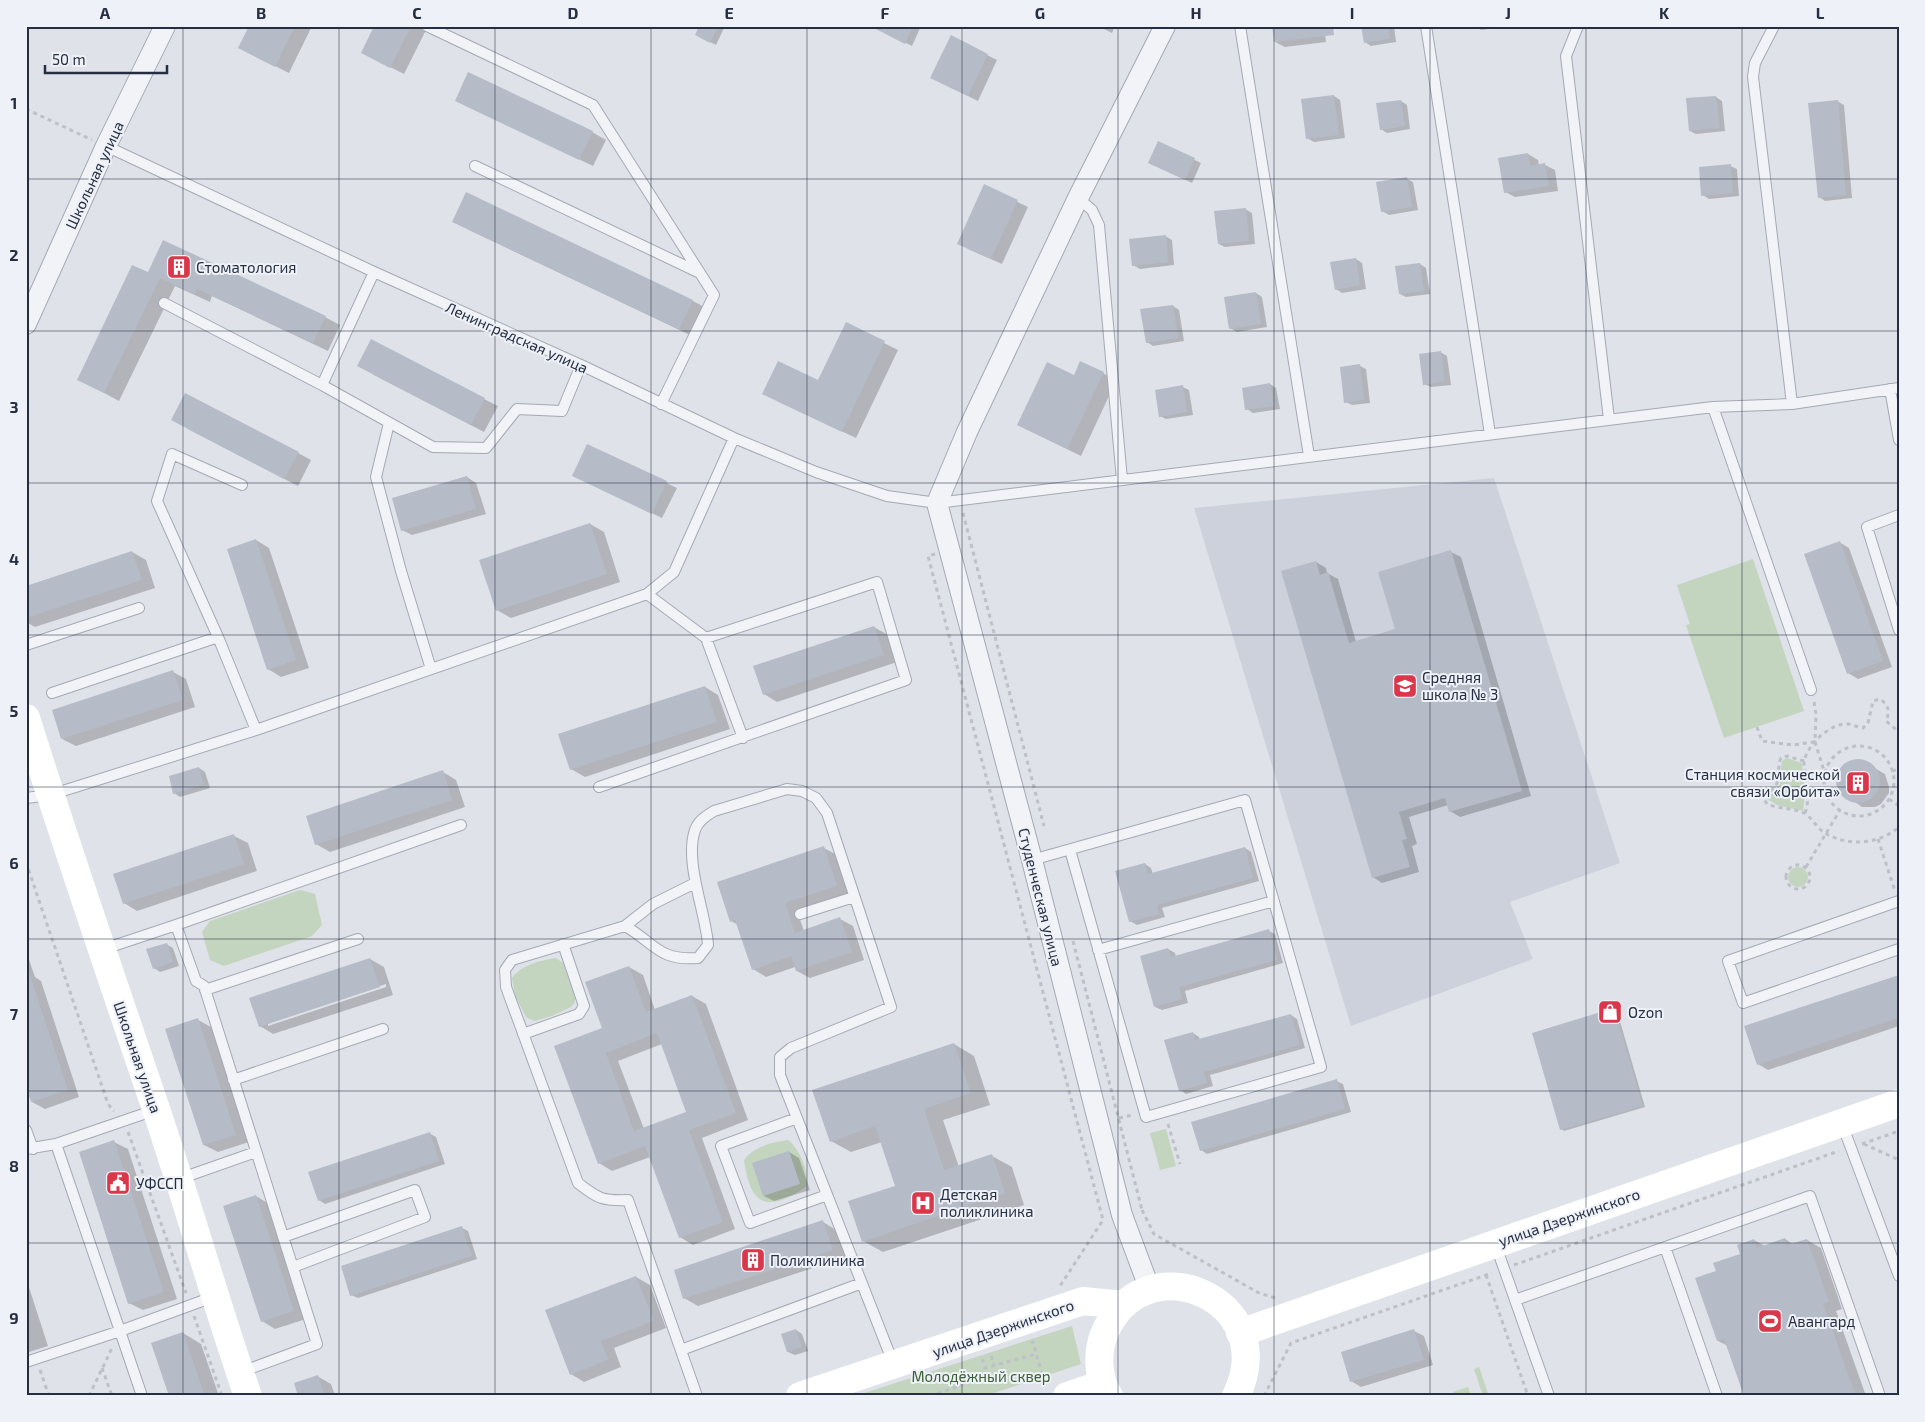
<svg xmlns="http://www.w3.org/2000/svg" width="1925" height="1422" viewBox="0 0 1925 1422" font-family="'Exo 2',sans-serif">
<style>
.built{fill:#ccd1dc}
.green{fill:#c3d4bf}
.shadow{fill:#0003;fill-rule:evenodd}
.building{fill:#b5bbc7;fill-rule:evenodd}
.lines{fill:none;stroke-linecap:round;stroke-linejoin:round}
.lane-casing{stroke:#a4a9b4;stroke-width:12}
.street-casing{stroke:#a4a9b4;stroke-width:22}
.path{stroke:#bdc0c8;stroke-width:3;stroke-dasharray:4 4;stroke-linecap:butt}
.lane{stroke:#f2f3f7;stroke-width:10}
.street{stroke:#f2f3f7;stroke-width:20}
.secondary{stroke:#fff;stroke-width:28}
.grid{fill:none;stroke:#262f42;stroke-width:1;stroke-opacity:0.55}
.labels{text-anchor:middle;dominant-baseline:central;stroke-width:4;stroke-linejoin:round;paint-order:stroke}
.street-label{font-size:15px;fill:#262f42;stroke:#eef1f7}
.poi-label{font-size:15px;fill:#262f42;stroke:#eef1f7;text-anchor:start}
.park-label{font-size:15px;fill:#395f32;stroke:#eef1f7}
.neatline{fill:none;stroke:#262f42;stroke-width:2}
.grid-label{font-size:16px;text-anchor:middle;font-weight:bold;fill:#262f42}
</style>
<rect width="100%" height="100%" fill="#dfe2e9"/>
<path class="built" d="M1494 478 1620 863 1510 902 1533 959 1351 1026 1194 508Z"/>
<path class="green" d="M1753 559 1804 711 1724 738 1686 625 1690 624 1677 585Z
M1787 758 1802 763 1805 793 1803 811 1777 805 1767 799C1770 794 1776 791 1779 786 1783 778 1779 768 1783 760Z
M1788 877a10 10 0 1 1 20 0a10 10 0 1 1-20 0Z
M300 890 315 894 322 925 312 936 224 966 210 960 202 932 210 921Z
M556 958 563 963 575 997V1002L571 1007 552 1016 534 1021 526 1017 515 996 512 978C521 965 541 960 556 958Z
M1166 1129 1176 1166 1160 1170 1150 1133Z
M788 1140C800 1149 808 1170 807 1185 802 1191 794 1194 787 1198 755 1212 748 1187 744 1160 753 1147 772 1142 788 1140Z
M1072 1326 1081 1364 985 1396H855Z
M1479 1367 1489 1396H1483L1474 1369Z
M1468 1387 1471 1396H1454L1453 1392Z"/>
<path class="shadow" d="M251 26H312L289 73 253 55Z
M376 26H428L404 74 376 60Z
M700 26H725L716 45 702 38Z
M873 26H921L912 46Z
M1098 26H1115L1112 33Z
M1324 26 1326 42 1285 47 1275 42Z
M1363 26H1394L1396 42 1371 46 1365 42Z
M1475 26H1506V27L1481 30Z
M951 37 997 60 978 101 941 83Z
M1334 96 1340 100 1345 138 1314 142 1307 138Z
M1716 97 1722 101 1725 131 1696 134 1690 131 1687 100Z
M456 100 592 132 606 140 593 166Z
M1401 101 1407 105 1410 129 1387 133 1381 129Z
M1837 101 1844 105 1852 198 1825 201 1819 197Z
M1159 143 1201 163 1192 183 1156 166Z
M1528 154 1538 160 1539 166 1545 165 1555 170 1558 191 1515 197 1505 192Z
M1730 166 1737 169 1739 196 1709 199 1703 195Z
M1407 179 1413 182 1418 210 1389 215 1382 211Z
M985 186 1028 207 1002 264 968 249Z
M1245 209 1252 213 1255 244 1225 247 1219 244Z
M467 229 693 301 706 308 692 336Z
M1165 236 1172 240 1174 265 1140 269 1133 265Z
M1356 259 1362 263 1366 289 1342 293 1336 289Z
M1420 264 1426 268 1430 294 1406 297 1400 294Z
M148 274 325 317 340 325 328 351 212 296 210 302 175 286 119 401 78 379Z
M1256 293 1262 297 1267 327 1237 332 1230 328Z
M1173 306 1179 310 1184 341 1153 346 1147 342Z
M846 324 898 350 856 438 777 401 818 382Z
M1440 352 1447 356 1451 385 1431 387 1424 384Z
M1360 366 1366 369 1370 403 1352 405 1346 402Z
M1103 373 1116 381 1081 456 1018 425 1074 376Z
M372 374 484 399 498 406 484 432Z
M1270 384 1276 388 1280 409 1253 413 1247 409Z
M1183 387 1189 390 1193 415 1166 419 1160 416Z
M186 428 298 453 311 460 298 486Z
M588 446 677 488 662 518 574 476Z
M467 477 476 483 486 514 412 535 402 530Z
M590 524 604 532 620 582 511 618 497 610Z
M256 540 269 548 309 668 281 677 268 669Z
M1839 542 1849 548 1892 667 1858 679 1848 673Z
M132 552 146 560 155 588 35 627 26 622V587Z
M1451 552 1461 557 1531 796 1460 817 1450 811 1448 805 1409 817 1417 844 1412 846 1419 872 1382 883 1373 877 1316 562 1326 568 1327 573 1338 579 1356 642 1397 630Z
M874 627 888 635 897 662 777 702 764 694Z
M173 672 186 679 195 707 76 746 62 739Z
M705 687 718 695 730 729 585 777 571 769Z
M1856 761H1862L1885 774 1889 787V793L1881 804 1875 807H1862L1841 792 1838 779 1844 767Z
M199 768 205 772 210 788 180 797 174 793Z
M443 772 456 780 465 807 330 852 316 844Z
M234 836 248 843 257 871 137 911 124 903Z
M824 848 837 855 850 893 797 911 804 931 840 919 853 926 864 960 810 978 797 971 795 967 766 977 753 969 738 925 731 921Z
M1245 848 1251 852 1259 881 1162 908 1165 917 1137 925 1130 921 1145 864 1151 868 1153 874Z
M1269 931 1275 934 1283 963 1185 991 1188 1003 1162 1010 1155 1007 1168 949 1175 953 1176 957Z
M166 944 173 948 179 966 160 972 154 968Z
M26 951 35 977 41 981 79 1097 45 1109 32 1102 26 1083Z
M370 959 384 967 393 995 273 1034 260 1026ZM386 984V987L268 1026V1023Z
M629 967 643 975 655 1010 692 996 706 1004 748 1120 702 1138 735 1229 693 1245 680 1237 650 1157 612 1171 599 1163 604 1029ZM662 1044 688 1112 644 1129 618 1061Z
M1899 976V1026L1768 1070 1758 1064Z
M1614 1010 1617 1011 1645 1107 1564 1131 1561 1129Z
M1291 1015 1297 1019 1305 1048 1210 1075 1213 1086 1186 1094 1180 1090 1193 1033 1199 1037 1200 1040Z
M198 1020 211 1027 249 1142 218 1152 204 1145Z
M954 1044 974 1056 990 1105 943 1120 959 1167 992 1156 1012 1167 1024 1205 883 1252 863 1241 896 1186 882 1142 851 1152 831 1141Z
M1336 1081 1343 1084 1351 1112 1207 1154 1201 1150Z
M429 1133 436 1137 445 1164 325 1204 319 1200Z
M114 1142 128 1149 177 1299 143 1310 129 1303Z
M789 1152 799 1158 810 1190 774 1201 764 1196 754 1164Z
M256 1196 269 1204 306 1319 275 1329 262 1321Z
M823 1222 836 1230 846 1257 698 1306 684 1298Z
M462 1228 468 1231 477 1259 358 1298 351 1295Z
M1785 1239 1794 1245 1807 1240 1821 1248 1842 1309 1836 1311 1866 1396H1746L1728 1346 1718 1341V1272L1741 1254 1754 1240 1765 1246Z
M636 1277 650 1285 666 1328 614 1348 621 1367 584 1382 571 1374Z
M26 1278 48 1346 26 1353Z
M796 1330 802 1334 808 1351 795 1355 788 1352 783 1335Z
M1414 1331 1424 1336 1433 1365 1361 1387 1351 1381Z
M183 1333 201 1344 219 1396H170Z
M317 1376 331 1384 335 1396H300Z"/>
<path class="building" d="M249 26H295L275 67 238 48Z
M374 26H411L390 68 361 53Z
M699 26H718L710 43 695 35Z
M870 26H913L905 44Z
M1272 26H1333L1334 35 1274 42Z
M1361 26H1388L1390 39 1364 43Z
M951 35 988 54 968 96 930 78Z
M468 72 593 131 579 160 455 101Z
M1334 95 1339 135 1306 139 1301 99Z
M1716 96 1720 128 1689 131 1686 98Z
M1401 100 1405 126 1380 130 1376 103Z
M1838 100 1846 195 1818 198 1808 103Z
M1158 141 1195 158 1185 180 1148 163Z
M1528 153 1530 166 1545 163 1549 186 1504 193 1498 158Z
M1731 164 1733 193 1701 196 1699 167Z
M1407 177 1412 207 1381 212 1376 182Z
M984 184 1018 200 991 259 957 244Z
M466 192 693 300 679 329 452 222Z
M1246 208 1249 241 1218 244 1214 211Z
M1166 235 1168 262 1132 266 1129 239Z
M163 240 326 316 313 343 197 289 195 294 160 278 104 393 77 380 132 265 148 272Z
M1356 258 1360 285 1335 290 1330 262Z
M1420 263 1424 291 1399 294 1395 266Z
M1256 292 1261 324 1229 329 1224 297Z
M1173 305 1178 338 1146 343 1140 309Z
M846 322 885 341 842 432 762 394 778 361 818 380Z
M371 339 485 398 471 425 357 366Z
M1441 351 1445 381 1423 385 1419 354Z
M1080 361 1104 372 1067 449 1017 425 1047 362 1074 375Z
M1360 364 1364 400 1344 403 1340 367Z
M1270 383 1274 406 1245 410 1242 388Z
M1183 385 1187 412 1159 417 1155 390Z
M185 393 299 452 284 479 171 420Z
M587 444 667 481 652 514 572 476Z
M467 476 476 509 401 531 392 498Z
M590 523 607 574 496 611 479 560Z
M256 539 296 660 267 670 227 549Z
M1840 541 1883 661 1847 674 1804 554Z
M1451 550 1522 791 1449 812 1445 798 1399 812 1407 839 1402 840 1410 867 1372 878 1281 571 1316 561 1320 575 1328 572 1349 643 1395 629 1378 572Z
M132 551 142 580 26 618V586Z
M874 626 884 655 763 695 753 666Z
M173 670 183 700 61 739 52 710Z
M705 686 717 722 570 770 558 734Z
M1836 781a22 22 0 1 1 44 0a22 22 0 1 1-44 0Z
M199 767 204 784 173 794 169 776Z
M443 770 452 800 315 845 306 816Z
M234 834 244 864 123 904 113 874Z
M824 846 837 886 785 903 795 933 840 917 852 952 796 971 791 956 752 970 735 920 730 922 717 882Z
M1245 847 1253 878 1157 905 1159 914 1129 922 1115 871 1145 863 1148 874Z
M1269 929 1277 960 1179 987 1182 999 1154 1007 1140 956 1168 948 1171 957Z
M167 943 173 962 153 969 146 949Z
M370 958 380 987 259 1027 249 998Z
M629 966 646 1012 692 995 736 1113 689 1130 723 1222 679 1238 645 1146 598 1164 554 1046 602 1028 585 982ZM657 1033 686 1112 634 1131 606 1053Z
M29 972 68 1090 31 1102 26 1087V973Z
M1899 975V1018L1757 1065 1744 1026Z
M1614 1008 1643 1106 1560 1130 1532 1033Z
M1291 1014 1300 1045 1204 1072 1207 1083 1179 1091 1164 1040 1193 1032 1195 1040Z
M198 1018 236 1135 203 1145 165 1029Z
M954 1043 971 1093 924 1109 944 1170 992 1154 1005 1193 862 1242 848 1201 895 1186 875 1126 830 1142 812 1090Z
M1337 1079 1345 1109 1200 1151 1191 1122Z
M430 1132 439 1161 318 1201 308 1172Z
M114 1140 164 1292 128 1304 79 1152Z
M789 1151 800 1184 763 1196 752 1163Z
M256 1195 294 1311 261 1322 223 1206Z
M823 1220 833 1250 683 1299 674 1270Z
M462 1226 472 1256 350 1296 341 1266Z
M1785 1238 1787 1245 1807 1239 1829 1302 1823 1304 1856 1396H1744L1724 1339 1717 1341 1695 1278 1716 1271 1713 1263 1740 1254 1737 1245 1754 1239 1757 1248Z
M636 1276 654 1321 601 1341 608 1360 570 1375 545 1310Z
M796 1329 802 1347 787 1352 781 1334Z
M1414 1329 1424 1360 1350 1382 1341 1352Z
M183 1332 205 1396H169L151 1343Z
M318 1375 325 1396H298L294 1383Z"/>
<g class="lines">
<defs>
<path id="lane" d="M427 26 593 105 714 295 661 404
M1240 26 1309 456
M1426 26 1490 434
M1578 26 1566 56 1609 419
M1774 26 1755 63 1753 77 1792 404
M106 146 374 272 581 365 734 438 816 472 887 496 937 503 1713 407 1792 404 1899 388
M475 166 700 273
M1078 198 1092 210 1099 225 1122 480
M374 272 322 385 433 447 486 448 517 409 562 411 581 365
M164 303 322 385
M1890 389 1899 440
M1713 407 1811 690
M389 423 376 477 401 571 431 669
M242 485 172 454 157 501 218 637 256 730
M1899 515 1867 527 1899 630
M706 638 743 738
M26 645 139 608
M52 693 218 637
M599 787 906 680 877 582 706 638 647 594
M26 798 50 795 256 730 647 594 674 572 734 438
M1032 860 1245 800 1321 1067 1146 1117 1070 850
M1899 901 1728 961 1743 1003 1899 949
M800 914 854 897
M176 925 461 825
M625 926 653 904 695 883
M104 949 176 925 196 981 204 986 317 1344 241 1372
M1098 950 1274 901
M205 990 358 939
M523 1034 579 1014 584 1006 563 944
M233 1080 383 1029
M797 1118 721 1146 750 1223 827 1195
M1842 1124 1899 1276
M26 1130 33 1149
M26 1149 56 1144 155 1110
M179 1179 256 1152
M283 1237 415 1190 425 1217 293 1267
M1496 1246 1549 1396
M1665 1247 1717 1396
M1515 1300 1810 1196 1880 1396
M681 1350 862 1283
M26 1362 120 1331 56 1144
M142 1396 120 1331 213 1297
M697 1396 628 1200C603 1201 598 1199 578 1183L506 987 505 970 512 960 625 926C655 943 658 961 698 958L708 945C706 913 684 862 695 830 698 821 706 816 714 811L787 789 802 791 816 798 827 813 891 1007 791 1048 780 1057V1075L894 1365"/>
<path id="street" d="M26 324 106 146 165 26
M1150 1290 1122 1215 1032 860 937 503 967 432 1078 198 1165 26"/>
</defs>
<use href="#lane" class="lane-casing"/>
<use href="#street" class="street-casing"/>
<path class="path" d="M26 109 92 140
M963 513 1044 826
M935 554 928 556 1103 1220 1060 1286
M1814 702 1816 714 1815 742 1825 774
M1757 727 1762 741 1793 745 1814 742
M1824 781a35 35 0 1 1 70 0a35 35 0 1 1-70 0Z
M1804 761 1787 756 1781 758C1777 767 1780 774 1777 783 1775 789 1768 793 1764 799L1767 804C1779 809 1793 808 1804 813 1810 816 1817 827 1823 832 1847 847 1878 845 1899 827
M1892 771 1899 769
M1889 799 1899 806
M1805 813C1809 802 1808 790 1806 778 1806 773 1804 768 1804 763 1806 745 1830 723 1848 724 1853 724 1858 728 1863 728L1868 723 1873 701 1880 699C1889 706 1890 711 1886 721L1899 732
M1878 839 1895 891
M26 862 108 1104 114 1111
M1786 877a12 12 0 1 1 24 0a12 12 0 1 1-24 0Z
M1806 867 1840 810
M1073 941 1142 1210H1140
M1119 1118 1133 1115
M1168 1124 1180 1164
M128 1132 186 1293
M1862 1144 1899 1131
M1864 1144 1899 1160
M1142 1210 1154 1234 1259 1293 1275 1298
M1514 1265 1839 1151
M1486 1275 1528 1396
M194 1316 222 1396
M1031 1343 1033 1342 1042 1374
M991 1356 994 1365 992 1366
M982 1359 986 1368
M102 1368 112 1396
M40 1370 49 1396
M89 1396 112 1348
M930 1396 981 1379 985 1368 1036 1354
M1264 1396 1291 1343 1492 1273"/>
<use href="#lane" class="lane"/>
<use href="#street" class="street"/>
<path class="secondary" d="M26 718C67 849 112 979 156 1109 188 1204 215 1301 248 1396
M1240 1333 1899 1103
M800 1396 1083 1301 1124 1305
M1067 1396 1103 1384
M1109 1396C1098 1380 1097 1355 1103 1337 1140 1238 1284 1299 1236 1396"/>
</g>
<path class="grid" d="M183 26V1396M339 26V1396M495 26V1396M651 26V1396M807 26V1396M962 26V1396M1118 26V1396M1274 26V1396M1430 26V1396M1586 26V1396M1742 26V1396M26 179H1899M26 331H1899M26 483H1899M26 635H1899M26 787H1899M26 939H1899M26 1091H1899M26 1243H1899"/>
<defs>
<symbol id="building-square" viewBox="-11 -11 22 22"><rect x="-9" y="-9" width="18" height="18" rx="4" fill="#da384a" stroke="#eef1f7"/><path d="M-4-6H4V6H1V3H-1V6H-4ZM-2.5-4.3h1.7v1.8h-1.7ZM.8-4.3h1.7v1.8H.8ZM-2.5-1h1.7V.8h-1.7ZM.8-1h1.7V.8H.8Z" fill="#fff"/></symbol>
<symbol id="school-square" viewBox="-11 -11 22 22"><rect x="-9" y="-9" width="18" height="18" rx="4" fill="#da384a" stroke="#eef1f7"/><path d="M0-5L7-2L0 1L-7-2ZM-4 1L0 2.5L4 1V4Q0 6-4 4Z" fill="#fff"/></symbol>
<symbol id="shop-square" viewBox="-11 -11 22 22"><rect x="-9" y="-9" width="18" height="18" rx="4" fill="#da384a" stroke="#eef1f7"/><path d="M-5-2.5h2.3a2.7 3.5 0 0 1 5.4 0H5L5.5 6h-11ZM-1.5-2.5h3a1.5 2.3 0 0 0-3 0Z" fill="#fff"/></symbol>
<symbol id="civic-square" viewBox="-11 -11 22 22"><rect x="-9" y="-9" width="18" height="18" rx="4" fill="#da384a" stroke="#eef1f7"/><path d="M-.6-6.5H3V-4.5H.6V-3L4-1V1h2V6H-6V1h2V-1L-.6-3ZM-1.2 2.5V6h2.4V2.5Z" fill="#fff"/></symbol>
<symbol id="hospital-square" viewBox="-11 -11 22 22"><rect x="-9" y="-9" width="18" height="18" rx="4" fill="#da384a" stroke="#eef1f7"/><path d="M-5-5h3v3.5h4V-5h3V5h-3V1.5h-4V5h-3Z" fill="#fff"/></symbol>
<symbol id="stadium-square" viewBox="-11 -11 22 22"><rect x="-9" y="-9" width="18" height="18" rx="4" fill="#da384a" stroke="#eef1f7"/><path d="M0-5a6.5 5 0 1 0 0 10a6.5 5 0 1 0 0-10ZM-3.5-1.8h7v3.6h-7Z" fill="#fff"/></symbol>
</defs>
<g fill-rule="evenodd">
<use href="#building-square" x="165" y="253" width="28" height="28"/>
<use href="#school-square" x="1391" y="672" width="28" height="28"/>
<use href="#building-square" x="1844" y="769" width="28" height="28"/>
<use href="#shop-square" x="1596" y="998" width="28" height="28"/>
<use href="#civic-square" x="104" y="1169" width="28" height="28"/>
<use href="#hospital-square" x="909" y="1189" width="28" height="28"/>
<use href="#building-square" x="739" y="1246" width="28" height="28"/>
<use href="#stadium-square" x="1756" y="1307" width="28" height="28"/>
</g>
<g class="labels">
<g class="street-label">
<text transform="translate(94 175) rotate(-65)">Школьная улица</text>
<text transform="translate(517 337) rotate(24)">Ленинградская улица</text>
<text transform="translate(1041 897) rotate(76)">Студенческая улица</text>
<text transform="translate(138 1057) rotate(71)">Школьная улица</text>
<text transform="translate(1569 1217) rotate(-19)">улица Дзержинского</text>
<text transform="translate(1003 1328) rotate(-19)">улица Дзержинского</text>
</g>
<g class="poi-label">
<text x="196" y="267">Стоматология</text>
<text x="1422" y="677">Средняя<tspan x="1422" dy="17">школа № 3</tspan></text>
<text x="1840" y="774" text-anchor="end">Станция космической<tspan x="1840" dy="17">связи «Орбита»</tspan></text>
<text x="1628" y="1012">Ozon</text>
<text x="136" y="1183">УФССП</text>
<text x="940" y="1194">Детская<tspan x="940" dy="17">поликлиника</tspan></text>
<text x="770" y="1260">Поликлиника</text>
<text x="1788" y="1321">Авангард</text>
</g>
<g class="park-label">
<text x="981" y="1376">Молодёжный сквер</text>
</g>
</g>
<rect width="1925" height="1422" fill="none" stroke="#eef1f7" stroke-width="55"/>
<path d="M45 65v8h122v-8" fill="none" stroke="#262f42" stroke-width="2.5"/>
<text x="52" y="65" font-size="15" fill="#262f42" stroke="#eef1f7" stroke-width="4" paint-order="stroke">50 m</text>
<rect x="28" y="28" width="1870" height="1366" class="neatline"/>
<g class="grid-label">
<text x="105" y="19">A</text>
<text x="261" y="19">B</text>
<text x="417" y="19">C</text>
<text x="573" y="19">D</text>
<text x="729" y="19">E</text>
<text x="885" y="19">F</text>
<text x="1040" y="19">G</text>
<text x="1196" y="19">H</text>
<text x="1352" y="19">I</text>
<text x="1508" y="19">J</text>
<text x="1664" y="19">K</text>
<text x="1820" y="19">L</text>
<text x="14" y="109">1</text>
<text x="14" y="261">2</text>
<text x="14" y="413">3</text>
<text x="14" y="565">4</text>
<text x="14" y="717">5</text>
<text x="14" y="869">6</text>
<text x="14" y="1020">7</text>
<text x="14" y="1172">8</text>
<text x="14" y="1324">9</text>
</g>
</svg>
